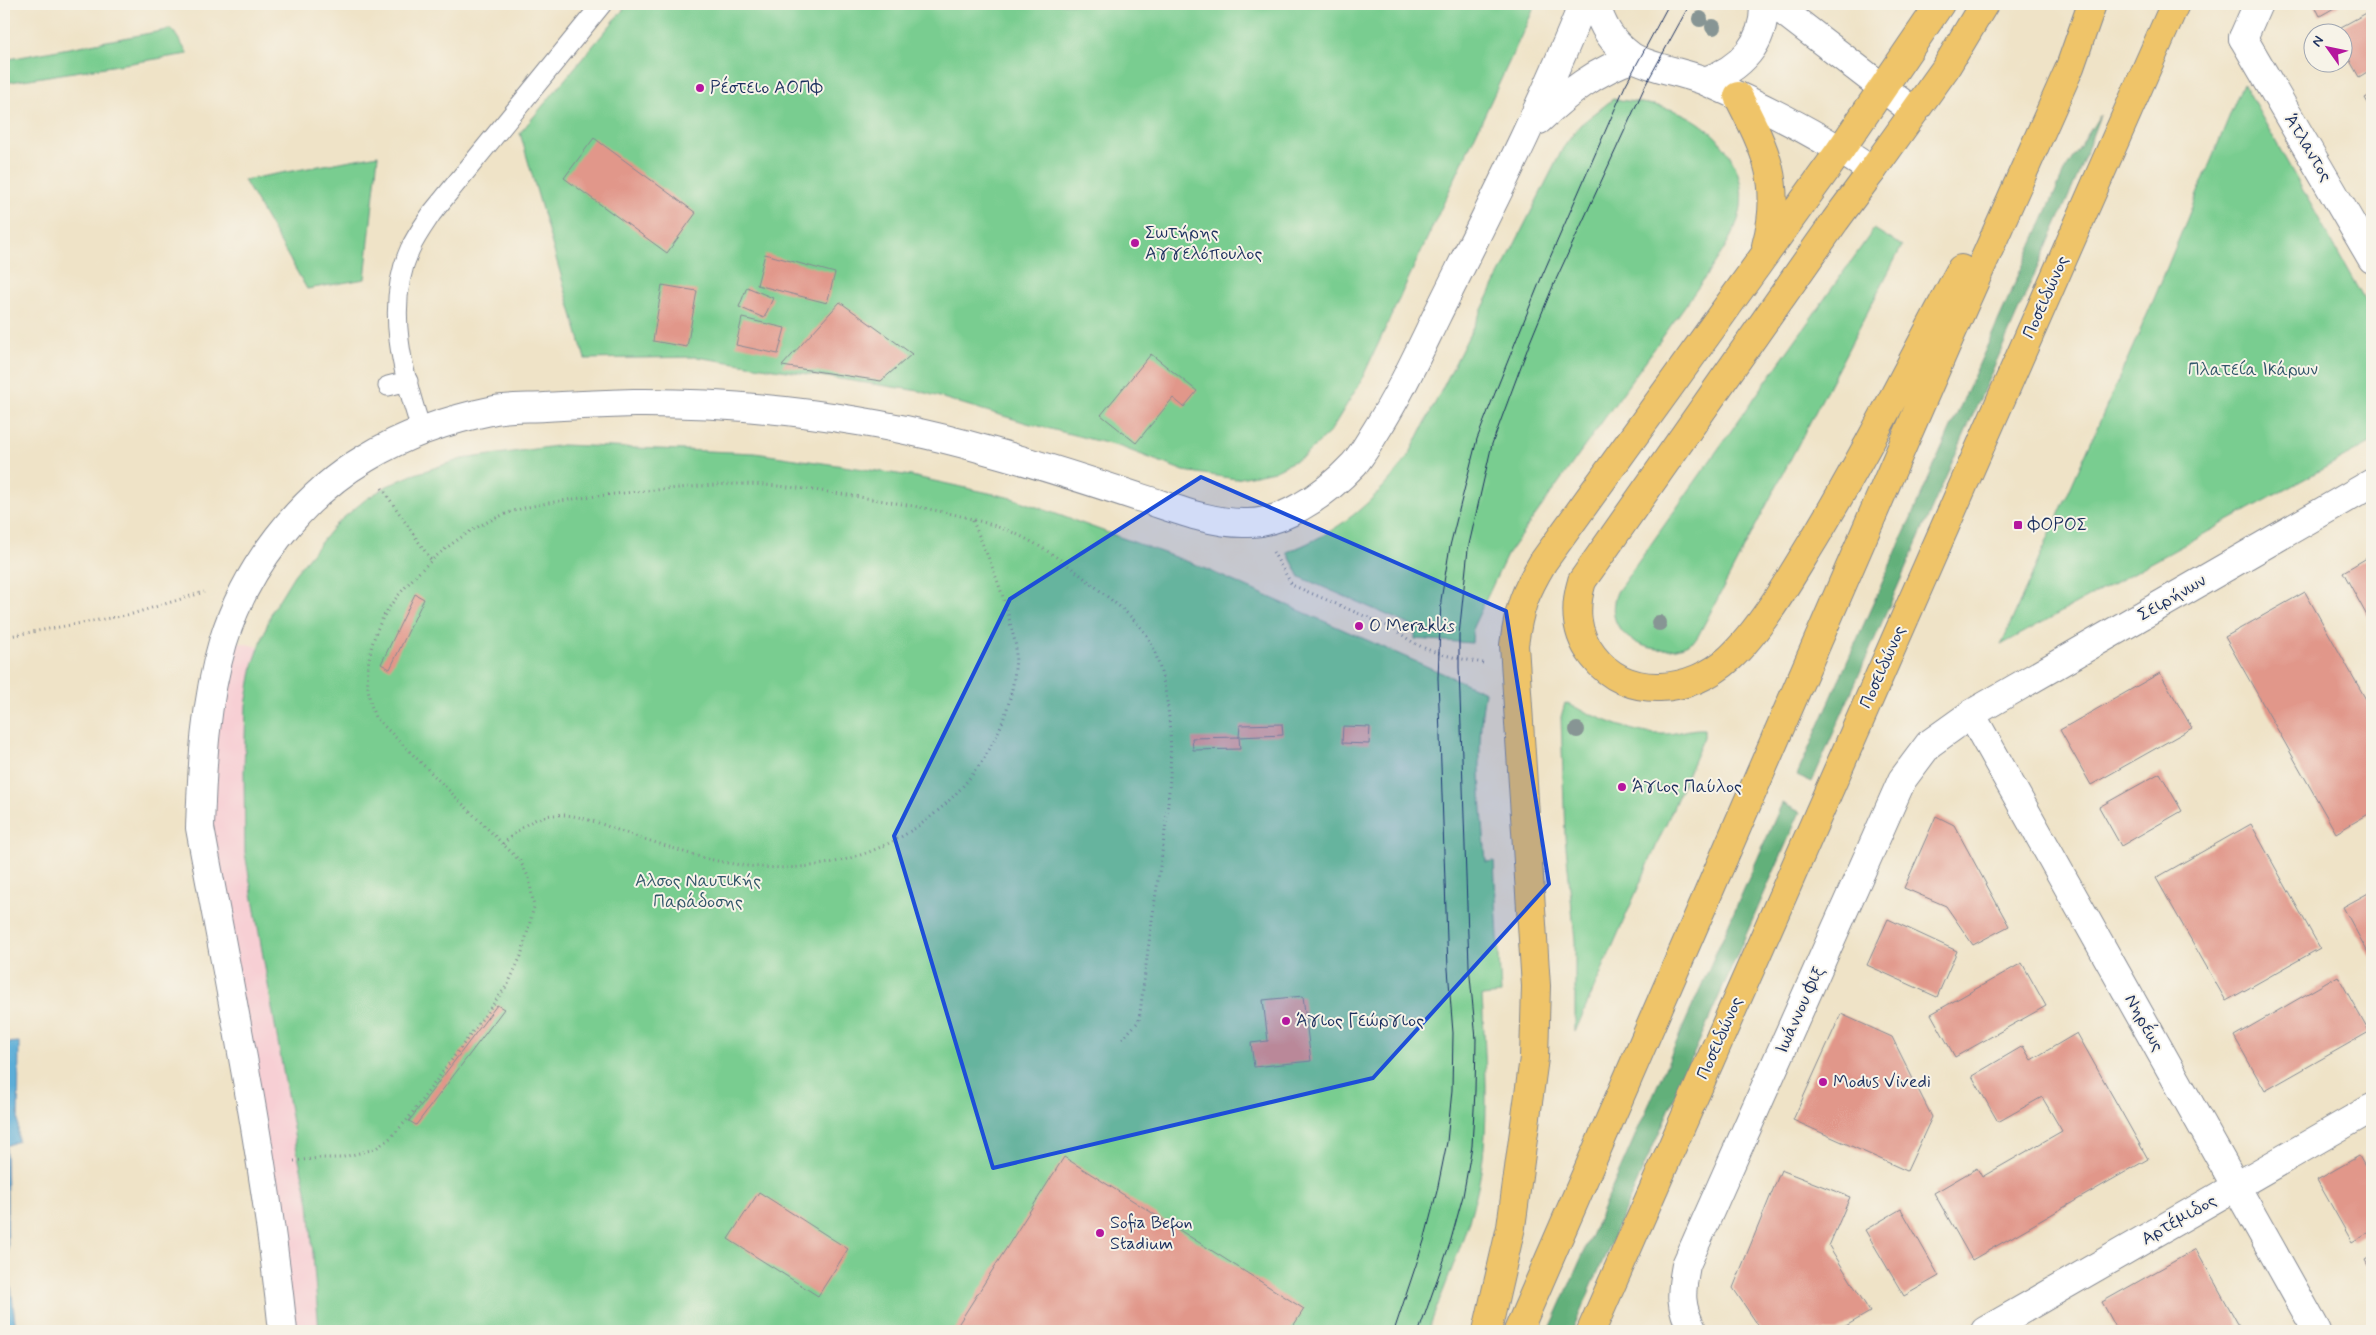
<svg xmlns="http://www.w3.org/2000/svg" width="2376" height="1335" viewBox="0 0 2376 1335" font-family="Mynerve,sans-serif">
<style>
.built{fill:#f7cfd4}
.green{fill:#79cd90;stroke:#4a7e77}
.forest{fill:#62b07a;stroke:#3e706c}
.water{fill:#5cadd7;stroke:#3c6e9a}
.building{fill:#e1978a}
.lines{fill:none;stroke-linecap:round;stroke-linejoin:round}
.service-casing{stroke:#858992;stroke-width:21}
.minor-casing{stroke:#858992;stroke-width:30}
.tertiary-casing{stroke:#858992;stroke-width:30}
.primary-casing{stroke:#858992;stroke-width:30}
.trunk-casing{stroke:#858992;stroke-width:30}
.path{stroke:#858992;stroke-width:3;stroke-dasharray:1 4;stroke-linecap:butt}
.service{stroke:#fff;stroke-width:19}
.minor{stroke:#fff;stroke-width:28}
.tertiary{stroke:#fff;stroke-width:28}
.primary{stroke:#efc469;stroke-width:28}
.trunk{stroke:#efc469;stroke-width:28}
.tram{stroke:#1b2f5e;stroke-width:1}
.tree{fill:#879594}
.marked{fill:#1d4ed8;fill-opacity:0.2;stroke:#1d4ed8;stroke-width:4;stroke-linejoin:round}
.poi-dot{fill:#b5179e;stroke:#f7f3e8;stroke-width:2}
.labels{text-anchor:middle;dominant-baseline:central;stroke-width:4;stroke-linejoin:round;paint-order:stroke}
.poi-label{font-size:18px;fill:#1b2f5e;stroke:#f7f3e8;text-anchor:start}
.street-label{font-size:18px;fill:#1b2f5e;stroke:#f7f3e8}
.park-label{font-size:18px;fill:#32566a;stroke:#f7f3e8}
</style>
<rect width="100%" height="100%" fill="#f7f3e8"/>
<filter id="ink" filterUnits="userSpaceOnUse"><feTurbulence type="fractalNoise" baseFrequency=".02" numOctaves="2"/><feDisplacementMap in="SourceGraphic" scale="10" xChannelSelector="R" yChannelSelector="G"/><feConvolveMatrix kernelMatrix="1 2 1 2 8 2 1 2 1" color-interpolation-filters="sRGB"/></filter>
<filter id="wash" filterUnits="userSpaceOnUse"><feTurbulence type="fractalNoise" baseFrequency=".0096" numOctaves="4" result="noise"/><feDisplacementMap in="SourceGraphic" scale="20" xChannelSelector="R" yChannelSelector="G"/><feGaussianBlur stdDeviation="1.12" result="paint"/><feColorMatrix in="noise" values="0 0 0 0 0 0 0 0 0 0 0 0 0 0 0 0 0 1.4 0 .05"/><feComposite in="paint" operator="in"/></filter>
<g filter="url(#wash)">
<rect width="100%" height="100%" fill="#efe3c7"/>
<path class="built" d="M224 639 259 647 253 665 246 705 244 772 245 853 297 1151 309 1203 319 1331H283L200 828Z"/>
<path class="green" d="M628 4H1536L1360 383 1330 432 1304 456 1274 471 1236 479 1184 471 1121 447 1027 423 919 391 696 357 585 359 520 133Z
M172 29 188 54 4 83V60Z
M2243 83 2372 314V442L2001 645 2154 299Z
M1613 99C1634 102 1656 104 1676 111 1719 127 1753 173 1738 220 1730 242 1717 260 1704 279L1507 555 1473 627 1472 643 1415 639V628L1408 624 1300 577 1287 552C1340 532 1374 502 1408 457L1563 148 1580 125Z
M378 155 365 279 307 289 244 180Z
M1874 229 1902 246 1697 638C1664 666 1597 639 1617 592Z
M563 445 755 453 911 476 1012 498 1194 564 1485 692C1475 748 1482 806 1486 862L1494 861 1501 994 1482 996C1485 1054 1490 1114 1481 1171 1473 1222 1446 1282 1428 1331H319L309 1203 297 1151 245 853 244 772 246 705 253 665 272 611 294 575 336 524 365 500 387 486 412 475 462 459Z
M1565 703C1595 715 1629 734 1661 734 1676 735 1689 728 1704 729V737L1575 1032V941L1565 836 1561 717Z"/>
<path class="forest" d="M2100 115 2078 175 1812 782 1797 775 2065 170Z
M1782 803 1800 812 1572 1331H1549Z"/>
<path class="water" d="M19 1042 18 1141 6 1146 8 1258 16 1331H4V1043Z"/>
<g id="blocks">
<path class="building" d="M2314 4H2341L2320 16Z
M2372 10V69L2359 77 2344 50V32H2332Z
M2372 94V110L2365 98Z
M594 138 696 213 667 253 564 178Z
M765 254 835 273 827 303 757 285Z
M662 285 697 291 687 347 653 341Z
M747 287 773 298 764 318 739 307Z
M840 302 912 354 881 381 782 366Z
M742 318 785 328 778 354 736 345Z
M1151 354 1197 391 1184 407 1173 398 1136 443 1101 415Z
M2372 555V625L2343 572Z
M2305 592 2372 710V812L2336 833 2225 637Z
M415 594 424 599 390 669 381 664Z
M2160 673 2192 728 2091 785 2060 730Z
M1282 724 1283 735 1239 737 1240 749 1193 750 1192 738 1239 737 1240 725Z
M1343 726 1370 727 1369 744 1342 743Z
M2160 773 2182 811 2121 846 2099 807Z
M1936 816 1954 825 2009 926 1973 945 1946 906 1904 888Z
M2251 824 2320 948 2226 1001 2156 878Z
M2372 891V960L2343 907Z
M1888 919 1957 951 1937 997 1867 965Z
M2022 963 2046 1006 1955 1057 1931 1014Z
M2338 976 2369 1032 2265 1091 2234 1036Z
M1303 996 1311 1061 1254 1067 1251 1043 1268 1041 1263 1000Z
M497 1005 504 1009 416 1125 409 1121Z
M1841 1014 1892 1037 1932 1117 1907 1171 1793 1120Z
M2077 1033 2148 1159 1972 1260 1934 1193 1977 1168 1982 1177 2062 1131 2042 1097 1998 1122 1972 1076 2023 1046 2031 1060Z
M2359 1156 2372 1179V1230L2352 1242 2317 1180Z
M1064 1157 1304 1309 1290 1331H954Z
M1781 1170 1850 1197 1829 1246 1870 1312 1837 1331H1762L1733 1288Z
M759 1192 848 1249 818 1296 728 1239Z
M1901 1209 1939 1276 1904 1296 1865 1230Z
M2196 1249 2242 1331H2118L2102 1302Z
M2372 1256V1273L2365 1260Z"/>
</g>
</g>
<g filter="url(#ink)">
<use href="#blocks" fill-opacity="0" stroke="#858992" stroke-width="1"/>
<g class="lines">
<defs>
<path id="service" d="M388 386 408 381
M422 432C403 375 384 307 410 249 416 236 424 225 432 213L602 4"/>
<path id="minor" d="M1596 4C1602 27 1612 42 1631 56 1647 67 1687 73 1707 82 1764 107 1821 135 1872 171
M1774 4 1914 112
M2243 38 2372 259
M1705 81C1741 69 1765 43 1764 4
M1539 120C1568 93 1595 71 1634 58
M1971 714 2317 1331
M283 1331C266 1162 231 995 200 828 202 766 205 702 223 642 245 569 300 497 366 458 405 434 451 419 495 410 511 407 529 408 545 407 575 405 604 404 634 403 748 402 876 418 986 450 1037 464 1087 480 1138 497 1171 507 1208 523 1243 523 1262 524 1283 517 1300 507 1318 497 1339 480 1354 464 1362 455 1369 442 1376 431 1399 395 1417 356 1436 317 1487 214 1540 111 1583 4
M1693 1331C1679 1306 1681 1292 1686 1265L1902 780 1929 744 1971 714 2372 483
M1985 1331 2372 1108"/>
<path id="tertiary" d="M2243 38 2258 4"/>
<path id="primary" d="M1841 149 1940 4
M1872 171 1945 69 1984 4"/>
<path id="trunk" d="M1738 96C1766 151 1783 184 1766 246
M1872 171 1835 221 1582 581C1574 608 1575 633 1593 656 1627 701 1692 693 1730 658 1758 632 1785 587 1805 554 1862 462 1910 364 1961 269
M1487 1331 1511 1227 1534 1058 1536 986 1514 645C1519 608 1524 594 1543 562L1841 149
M1518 1331 1949 339 2070 67 2092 4
M1591 1331 2175 4"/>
</defs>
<use href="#service" class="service-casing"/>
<use href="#minor" class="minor-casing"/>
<use href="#tertiary" class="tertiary-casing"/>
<use href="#primary" class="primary-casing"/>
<use href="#trunk" class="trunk-casing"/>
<path class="path" d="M382 488 431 560
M1273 552 1292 585 1397 630C1421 653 1452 657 1483 663
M4 637 132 614 204 592
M503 844C517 831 533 816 553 815 579 813 602 825 626 833 643 839 661 844 678 850 786 887 899 868 972 775 1000 740 1016 695 1016 650 1016 643 1013 635 1011 627 1003 589 987 555 972 519
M294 1161 320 1158H340L375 1149 390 1138 407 1120 508 984 521 956 534 907 529 878 520 861 375 717C359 677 370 629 397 597 430 556 475 520 528 507 570 498 613 494 655 490 684 488 713 484 742 484 792 485 841 494 890 502 931 509 975 517 1014 533 1045 547 1071 567 1098 589 1117 605 1143 623 1153 647 1184 729 1167 817 1155 900 1149 940 1144 981 1139 1021L1122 1039"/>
<use href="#service" class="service"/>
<use href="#minor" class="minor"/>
<use href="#tertiary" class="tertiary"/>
<use href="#primary" class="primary"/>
<use href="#trunk" class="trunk"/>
<path class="tram" d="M1394 1331 1424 1241 1437 1191 1447 1142 1452 1090 1453 1033 1448 969 1438 678 1441 600 1450 546 1477 439 1497 388 1542 276 1625 86 1669 4
M1419 1331 1450 1243 1463 1196 1472 1146 1475 1091 1476 1039 1469 966 1459 667V635L1468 549 1492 444 1530 342 1553 286 1646 84 1690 4"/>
</g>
<g class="tree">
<circle cx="1700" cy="19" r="8"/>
<circle cx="1713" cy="27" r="8"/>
<circle cx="1659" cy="623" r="8"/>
<circle cx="1577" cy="730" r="8"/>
</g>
</g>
<path class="marked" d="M1201 477 1506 611 1549 884 1373 1078 993 1168 894 836 1010 599Z"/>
<g class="poi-dot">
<circle cx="700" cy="88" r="5"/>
<circle cx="1135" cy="243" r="5"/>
<rect x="2013" y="520" width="10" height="10" rx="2.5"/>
<circle cx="1359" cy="626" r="5"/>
<circle cx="1622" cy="787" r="5"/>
<circle cx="1286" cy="1021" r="5"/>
<circle cx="1823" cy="1082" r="5"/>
<circle cx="1100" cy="1233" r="5"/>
</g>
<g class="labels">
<g class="poi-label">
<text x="710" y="88">Ρέστειο ΑΟΠΦ</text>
<text x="1145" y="233">Σωτήρης<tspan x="1145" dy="21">Αγγελόπουλος</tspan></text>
<text x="2028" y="525">ΦΟΡΟΣ</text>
<text x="1369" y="626">O Meraklis</text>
<text x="1632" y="787">Άγιος Παύλος</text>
<text x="1296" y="1021">Άγιος Γεώργιος</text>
<text x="1833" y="1082">Modus Vivedi</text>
<text x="1110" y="1223">Sofia Befon<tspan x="1110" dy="21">Stadium</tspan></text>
</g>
<g class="street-label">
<text transform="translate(2308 148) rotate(59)">Άτλαντος</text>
<text transform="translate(2046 297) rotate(-66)">Ποσειδώνος</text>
<text transform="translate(2172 598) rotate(-30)">Σειρήνων</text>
<text transform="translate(1883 667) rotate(-66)">Ποσειδώνος</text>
<text transform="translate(1800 1010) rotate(-66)">Ιωάννου Φιξ</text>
<text transform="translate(2144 1023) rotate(61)">Νηρέως</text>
<text transform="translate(1720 1038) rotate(-66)">Ποσειδώνος</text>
<text transform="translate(2179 1220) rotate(-30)">Αρτέμιδος</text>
</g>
<g class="park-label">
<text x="2253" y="370">Πλατεία Ικάρων</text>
<text x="698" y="881">Αλσος Ναυτικής<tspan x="698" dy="21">Παράδοσης</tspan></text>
</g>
</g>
<rect width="2376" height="1335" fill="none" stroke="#f7f3e8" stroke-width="20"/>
<g transform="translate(2328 48) rotate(303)"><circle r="24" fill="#f7f3e8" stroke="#9fa5b1"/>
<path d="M0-4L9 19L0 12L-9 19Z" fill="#b5179e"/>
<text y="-8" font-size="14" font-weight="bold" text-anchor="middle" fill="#1b2f5e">N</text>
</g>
</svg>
